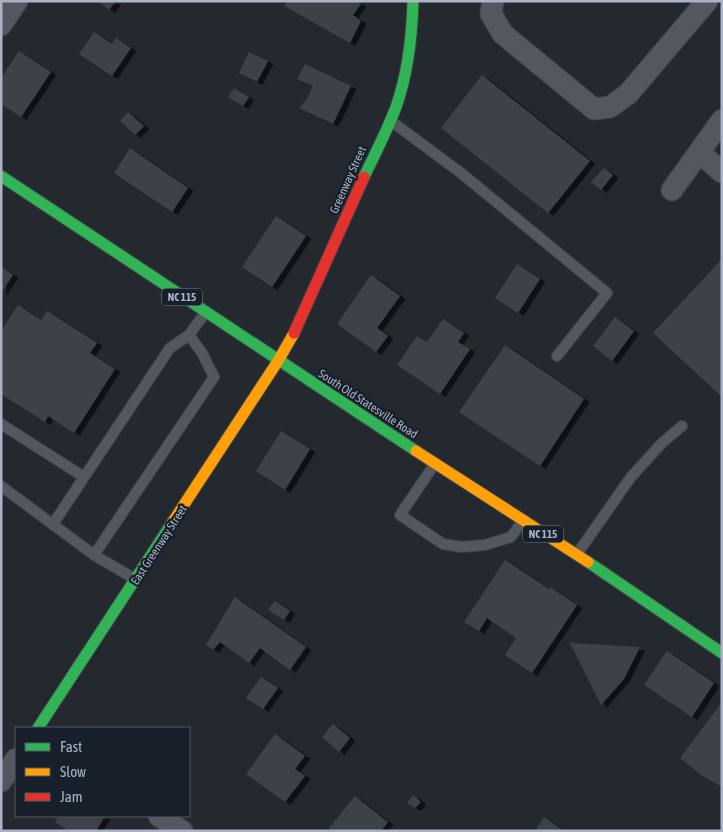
<svg xmlns="http://www.w3.org/2000/svg" width="723" height="832" viewBox="0 0 723 832" font-family="'Asap Condensed',sans-serif">
<style>
.building{fill:#3e4249;filter:url(#shadow)}
.lines{fill:none;stroke-linecap:round;stroke-linejoin:round}
.lane-casing{stroke:#404349;stroke-width:12}
.street-casing{stroke:#404349;stroke-width:23}
.fast-casing{stroke:#404349;stroke-width:13}
.slow-casing{stroke:#404349;stroke-width:13}
.jam-casing{stroke:#404349;stroke-width:13}
.lane{stroke:#525760;stroke-width:10}
.street{stroke:#525760;stroke-width:21}
.fast{stroke:#30b455;stroke-width:11}
.slow{stroke:#ff9f0a;stroke-width:11}
.jam{stroke:#e5322d;stroke-width:11}
.labels{text-anchor:middle;dominant-baseline:central;stroke-width:4.5;stroke-linejoin:round;paint-order:stroke}
.shield{fill:#171f2b;stroke:#7f8796;stroke-width:1}
.shield-label{font-size:11px;font-weight:bold;fill:#abb4c4}
.street-label{font-size:12px;fill:#abb4c4;stroke:#171f2b}
</style>
<defs>
<filter id="shadow"><feDropShadow dx="5.5" dy="3" stdDeviation="0" flood-color="#0009"/></filter>
</defs>
<rect width="100%" height="100%" fill="#242930"/>
<path class="building" d="M98 1H116L109 10Z
M287 1H356L361 4 353 15 361 21 350 43 284 6Z
M94 32 112 44 116 38 131 48 112 76 79 54Z
M19 51 51 72 21 117 1 104V78Z
M249 52 268 61 257 82 239 73Z
M305 64 351 86 333 124 299 108 307 99 313 86 297 79Z
M482 75 590 161 548 213 441 128Z
M234 88 249 97 243 106 228 97Z
M128 112 144 126 135 135 120 121Z
M130 148 188 188 172 212 114 173Z
M604 168 613 175 601 190 591 182Z
M276 216 306 236 272 287 242 267Z
M722 259V397L653 333Z
M517 264 540 279 518 313 495 298Z
M1 267 13 275 1 293Z
M371 275 400 296 377 328 388 336 376 352 337 324Z
M18 305 41 320 47 311 97 343 90 353 115 369 74 433 48 416 45 422 1 394V331Z
M615 317 634 331 612 361 593 346Z
M443 319 464 333 458 342 470 349 440 394 397 365 417 336 427 342Z
M505 345 584 399 540 466 459 412Z
M281 431 310 449 285 490 256 471Z
M505 560 549 589 550 587 577 605 532 673 505 655 516 638 487 618 479 631 464 622Z
M235 597 306 647 290 670 260 648 249 663 220 642 213 650 206 645Z
M275 601 290 611 284 620 268 610Z
M570 643 640 647 624 679 601 705Z
M667 651 714 683 692 717 644 685Z
M261 677 278 688 263 709 246 698Z
M722 702V787L701 775 680 758Z
M333 724 350 738 339 752 322 737Z
M275 734 305 756 295 769 305 776 285 802 246 774Z
M413 795 421 802 415 808 407 803Z
M355 796 388 822 381 831H331L329 828Z
M58 816H105L96 831H69L55 822Z
M544 817 564 831H535Z"/>
<g class="lines">
<defs>
<path id="lane" d="M391 121 461 173 607 293 557 356
M1 424 84 477
M434 465 400 515 443 544 462 547 485 545 511 537 522 522
M1 486 94 555 135 579
M53 524 170 348 189 335 205 313
M577 554 631 477 662 443 682 426
M94 555 214 377 202 353 189 335"/>
<path id="street" d="M493 1 491 14 503 34 594 109 610 107 628 94 707 1
M1 25 17 1
M699 152 722 172
M672 190 722 120
M1 781 16 759
M159 816 182 831"/>
<path id="fast" d="M1 176 416 451
M364 177C375 154 387 131 396 107 408 73 412 37 413 1
M588 562 722 653
M38 728 170 526"/>
<path id="slow" d="M416 451 588 562
M170 526 278 361 294 333"/>
<path id="jam" d="M294 333 364 177"/>
</defs>
<use href="#lane" class="lane-casing"/>
<use href="#street" class="street-casing"/>
<use href="#fast" class="fast-casing"/>
<use href="#slow" class="slow-casing"/>
<use href="#jam" class="jam-casing"/>
<use href="#lane" class="lane"/>
<use href="#street" class="street"/>
<use href="#fast" class="fast"/>
<use href="#slow" class="slow"/>
<use href="#jam" class="jam"/>
</g>
<g class="labels">
<g class="shield">
<rect x="162" y="288.5" width="40" height="17" rx="4"/>
<rect x="523" y="525.5" width="40" height="17" rx="4"/>
</g>
<g class="shield-label">
<text x="182" y="297">NC 115</text>
<text x="543" y="534">NC 115</text>
</g>
<g class="street-label">
<text transform="translate(348 180) rotate(-66)">Greenway Street</text>
<text transform="translate(368 404) rotate(33)">South Old Statesville Road</text>
<text transform="translate(159 545) rotate(-57)">East Greenway Street</text>
</g>
</g>
<rect width="723" height="832" fill="none" stroke="#abb4c4" stroke-width="5"/>
<rect x="15" y="727" width="175" height="90" fill="#171f2b" stroke="#525b68"/>
<rect x="25" y="743" width="25" height="8" fill="#30b455" stroke="#525b68"/>
<text x="60" y="752" font-size="15" fill="#abb4c4">Fast</text>
<rect x="25" y="768" width="25" height="8" fill="#ff9f0a" stroke="#525b68"/>
<text x="60" y="777" font-size="15" fill="#abb4c4">Slow</text>
<rect x="25" y="793" width="25" height="8" fill="#e5322d" stroke="#525b68"/>
<text x="60" y="802" font-size="15" fill="#abb4c4">Jam</text>
</svg>
